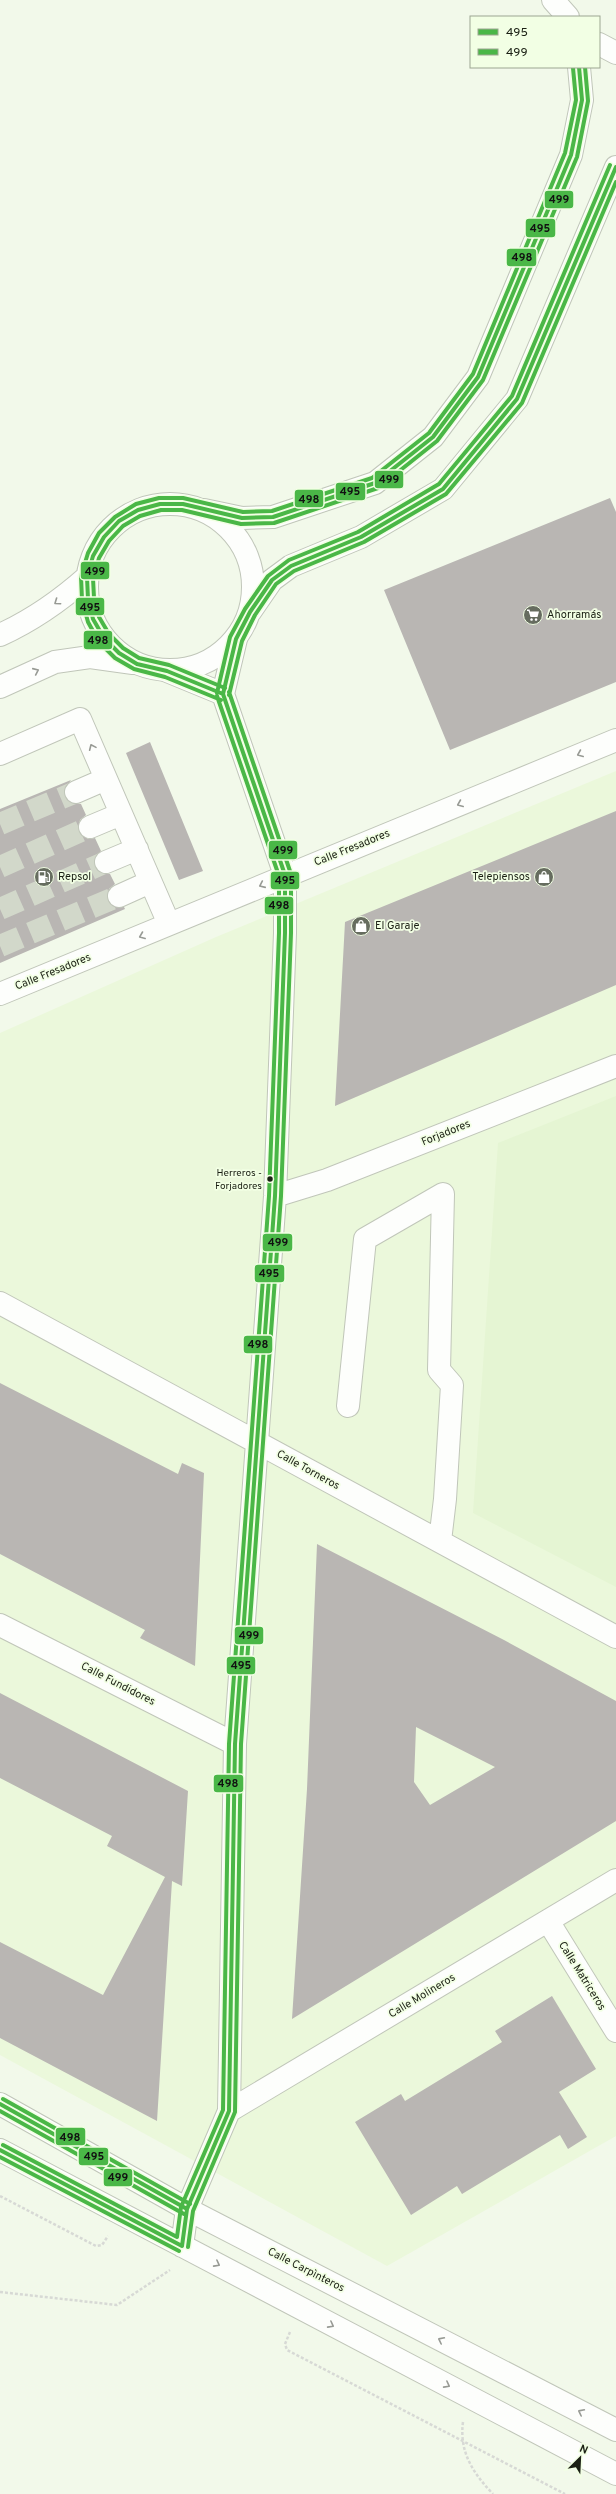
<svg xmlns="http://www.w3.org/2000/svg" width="616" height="2494" viewBox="0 0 616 2494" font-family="Overpass,sans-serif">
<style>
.built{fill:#ebf8db}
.green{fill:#e5f5d3}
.building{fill:#b9b6b3;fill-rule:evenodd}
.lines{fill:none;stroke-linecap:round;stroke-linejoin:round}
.minor-tunnel{stroke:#d2d8ca;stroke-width:22;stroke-dasharray:22 11;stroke-linecap:butt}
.minor-casing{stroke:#c0c6b9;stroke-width:24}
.major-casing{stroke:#c0c6b9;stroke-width:24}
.path{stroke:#d7d9d5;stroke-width:2.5;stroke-dasharray:3 2;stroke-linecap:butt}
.minor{stroke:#fdfefc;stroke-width:22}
.major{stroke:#fdfefc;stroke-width:22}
.bus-1-casing{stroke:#f2ffe4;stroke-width:7}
.bus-2-casing{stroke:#f2ffe4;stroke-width:7}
.bus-3-casing{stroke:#f2ffe4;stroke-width:7}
.bus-1{stroke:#4ab747;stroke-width:4}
.bus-2{stroke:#4ab747;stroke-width:4}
.bus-3{stroke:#4ab747;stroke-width:4}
.oneway{stroke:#979a94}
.bus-dot{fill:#1b2014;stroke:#f2ffe4;stroke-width:1.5}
.labels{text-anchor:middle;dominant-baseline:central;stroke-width:3.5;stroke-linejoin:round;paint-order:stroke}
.bus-label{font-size:10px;fill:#1b2014;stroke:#f2ffe4;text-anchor:end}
.poi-label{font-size:11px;fill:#1b2014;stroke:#f2ffe4;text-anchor:start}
.street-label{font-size:11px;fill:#1b2014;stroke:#f2ffe4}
.line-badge{stroke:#f2ffe4;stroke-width:1.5}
.pale-badge-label{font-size:11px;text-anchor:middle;font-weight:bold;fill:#111}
</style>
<rect width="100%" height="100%" fill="#f2f9ea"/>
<path class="built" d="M616 771V2136L387 2266 0 2055V1033L216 937Z"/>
<path class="green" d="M616 1096V1587L473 1513 498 1143Z"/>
<path class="building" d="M610 498 616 512V682L450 750 384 590Z
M150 742 203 871 179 880 126 753Z
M71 780 64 790V797L69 802 81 804 86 815 80 820 78 831 88 839 95 838 101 851 94 860V866L99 872 110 874 115 884 109 889 107 901 112 906 124 907 125 909 0 963V809Z
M616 811V985L335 1106 345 922Z
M0 1383 178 1474 182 1463 204 1473 195 1666 140 1638 145 1630 0 1554Z
M317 1544 504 1640 616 1701V1821L292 2019 307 1789ZM416 1727 495 1767 430 1805 414 1782Z
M0 1693 188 1791 182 1886 172 1881 157 2121 0 2038V1942L103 1995 165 1877 107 1846 112 1836 0 1778Z
M552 1996 596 2069 559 2092 587 2137 568 2149 560 2135 462 2194 457 2186 411 2215 355 2122 401 2094 405 2101 502 2042 495 2031Z"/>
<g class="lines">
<path class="minor-tunnel" d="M0 824 76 792
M0 867 90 827
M0 909 106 862
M0 946 119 896"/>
<defs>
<path id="minor" d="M167 671 223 694
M223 694 236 639
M0 754 80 719 169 924
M76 792 106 779
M90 827 121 814
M106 862 137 849
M119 896 150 882
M0 994 616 740
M275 1196 327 1180 616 1066
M0 1303 616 1637
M348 1406 365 1239 443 1194 439 1370 452 1385 445 1499 440 1541
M0 1625 235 1744
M548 1921 616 2031
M0 2104 187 2209 616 2430
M229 2111 616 1880
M0 2150 616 2474
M182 2246 187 2209 229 2111 235 1744 275 1196 285 933V875L223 694"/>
<path id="major" d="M553 0 568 17
M599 44 616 53
M87 587a83 83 0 1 1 166 0a83 83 0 1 1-166 0Z
M204 510 242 518 273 517 375 483 433 437 478 377 571 155 582 100 579 67
M250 612 272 580 291 566 361 537 443 489 517 399 616 167
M0 635C33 620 60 601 87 577
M0 687 55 662 90 657 133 663"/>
</defs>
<use href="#minor" class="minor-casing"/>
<use href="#major" class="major-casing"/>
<path class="path" d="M0 2196 96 2246 102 2245 108 2236
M0 2292 117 2305 170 2270
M290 2332 285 2344 287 2350 565 2494
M463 2422C459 2452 473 2473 493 2494"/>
<use href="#minor" class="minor"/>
<use href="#major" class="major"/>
<defs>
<path id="bus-1" d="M223 694 167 671 137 664 119 653 104 638 93 619 88 599 87 577 93 556 104 537 119 521 138 510 160 504H183L242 518 273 517 375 483 433 437 478 377 571 155 582 100 579 67
M223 694 236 639 250 612 272 580 291 566 361 537 443 489 517 399 616 167
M0 2104 187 2209
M0 2150 182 2246
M182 2246 187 2209 229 2111 235 1744 275 1196 285 933V875L223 694"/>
<path id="bus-2" d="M225 688 169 665 139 658 123 648 109 634 99 617 94 598 93 578 99 558 109 541 123 526 140 516 161 510H182L241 524 274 523 378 488 437 441 483 380 577 157 588 101 585 67
M229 695 242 641 255 615 276 584 294 571 364 542 446 494 522 403 616 182
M0 2111 184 2214
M0 2157 179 2251
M188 2247 193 2211 235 2112 241 1744 281 1196 291 933V874L229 692"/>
<path id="bus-3" d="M217 693 230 637 245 609 268 576 289 560 358 532 439 484 512 396 610 165
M221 700 165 677 134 669 115 658 99 642 88 622 82 600 81 576 88 553 99 533 115 517 136 504 159 498H183L243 512 272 511 372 478 429 433 473 374 565 153 576 100 573 68
M3 2099 190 2204
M3 2145 177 2237 181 2207 223 2110 229 1744 269 1196 279 933V876L217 696"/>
</defs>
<use href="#bus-1" class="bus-1-casing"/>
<use href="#bus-2" class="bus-2-casing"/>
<use href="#bus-3" class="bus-3-casing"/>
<use href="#bus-1" class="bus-1"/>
<use href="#bus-2" class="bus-2"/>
<use href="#bus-3" class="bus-3"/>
</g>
<defs><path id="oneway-chevron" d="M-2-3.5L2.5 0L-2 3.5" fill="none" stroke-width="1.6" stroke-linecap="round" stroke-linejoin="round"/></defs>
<g class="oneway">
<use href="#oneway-chevron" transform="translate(57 602) rotate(145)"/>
<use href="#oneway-chevron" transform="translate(36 671) rotate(-24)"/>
<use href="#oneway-chevron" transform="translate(92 747) rotate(-114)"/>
<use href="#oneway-chevron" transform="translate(580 754) rotate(157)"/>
<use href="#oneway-chevron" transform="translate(460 804) rotate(157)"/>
<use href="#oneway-chevron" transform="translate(262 885) rotate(156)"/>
<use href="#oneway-chevron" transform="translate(142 936) rotate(158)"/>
<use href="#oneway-chevron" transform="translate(217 2264) rotate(28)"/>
<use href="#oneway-chevron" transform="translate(331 2325) rotate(28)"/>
<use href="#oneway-chevron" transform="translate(441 2340) rotate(-153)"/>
<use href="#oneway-chevron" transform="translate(447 2385) rotate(28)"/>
<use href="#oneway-chevron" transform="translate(581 2412) rotate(-153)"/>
</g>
<defs>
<symbol id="supermarket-disc" viewBox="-11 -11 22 22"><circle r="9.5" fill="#666c5f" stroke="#f2ffe4"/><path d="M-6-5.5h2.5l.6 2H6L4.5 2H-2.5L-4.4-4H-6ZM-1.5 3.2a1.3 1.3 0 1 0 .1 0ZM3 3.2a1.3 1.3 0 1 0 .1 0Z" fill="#fff"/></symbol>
<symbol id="fuel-disc" viewBox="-11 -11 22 22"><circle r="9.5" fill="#666c5f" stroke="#f2ffe4"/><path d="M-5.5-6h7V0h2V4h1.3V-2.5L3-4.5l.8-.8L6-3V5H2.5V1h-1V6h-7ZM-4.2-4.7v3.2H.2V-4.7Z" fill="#fff"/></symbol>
<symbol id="shop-disc" viewBox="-11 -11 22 22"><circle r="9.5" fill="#666c5f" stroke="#f2ffe4"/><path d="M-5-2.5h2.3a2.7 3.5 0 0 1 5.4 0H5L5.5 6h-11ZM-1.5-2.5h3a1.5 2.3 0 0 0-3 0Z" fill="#fff"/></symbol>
</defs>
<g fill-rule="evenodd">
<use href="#supermarket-disc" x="522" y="604" width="22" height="22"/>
<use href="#fuel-disc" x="33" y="866" width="22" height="22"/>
<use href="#shop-disc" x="533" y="866" width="22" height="22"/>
<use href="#shop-disc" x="350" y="915" width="22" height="22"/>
</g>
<circle class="bus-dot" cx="270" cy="1179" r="3.5"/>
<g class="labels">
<g class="bus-label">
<text x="262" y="1173">Herreros -<tspan x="262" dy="13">Forjadores</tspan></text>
</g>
<g class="poi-label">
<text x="547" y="615">Ahorramás</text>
<text x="58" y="877">Repsol</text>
<text x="530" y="877" text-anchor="end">Telepiensos</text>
<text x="375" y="926">El Garaje</text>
</g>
<g class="street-label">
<text transform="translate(352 848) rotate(-22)">Calle Fresadores</text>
<text transform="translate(53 972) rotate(-22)">Calle Fresadores</text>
<text transform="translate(446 1133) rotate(-22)">Forjadores</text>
<text transform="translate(308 1470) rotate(29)">Calle Torneros</text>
<text transform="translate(118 1684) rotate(27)">Calle Fundidores</text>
<text transform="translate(582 1976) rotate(58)">Calle Matriceros</text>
<text transform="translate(422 1996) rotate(-31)">Calle Molineros</text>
<text transform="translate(306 2270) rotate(27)">Calle Carpìnteros</text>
</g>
</g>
<g class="line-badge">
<rect x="544" y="190" width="30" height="19" rx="4" fill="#4ab747"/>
<rect x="525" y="218" width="31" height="20" rx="4" fill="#4ab747"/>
<rect x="506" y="248" width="31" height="19" rx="4" fill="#4ab747"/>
<rect x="374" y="470" width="30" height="19" rx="4" fill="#4ab747"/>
<rect x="335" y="482" width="31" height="19" rx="4" fill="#4ab747"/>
<rect x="294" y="489" width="30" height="19" rx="4" fill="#4ab747"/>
<rect x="80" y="561" width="30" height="19" rx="4" fill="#4ab747"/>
<rect x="75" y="597" width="30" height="19" rx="4" fill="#4ab747"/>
<rect x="83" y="630" width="30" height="20" rx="4" fill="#4ab747"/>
<rect x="268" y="840" width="30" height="20" rx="4" fill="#4ab747"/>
<rect x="270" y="871" width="30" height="19" rx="4" fill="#4ab747"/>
<rect x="264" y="896" width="30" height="19" rx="4" fill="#4ab747"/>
<rect x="262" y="1233" width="31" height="19" rx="4" fill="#4ab747"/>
<rect x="254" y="1264" width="31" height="19" rx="4" fill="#4ab747"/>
<rect x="243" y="1335" width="30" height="19" rx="4" fill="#4ab747"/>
<rect x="234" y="1626" width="30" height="19" rx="4" fill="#4ab747"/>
<rect x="226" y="1656" width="30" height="19" rx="4" fill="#4ab747"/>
<rect x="213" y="1774" width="31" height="19" rx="4" fill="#4ab747"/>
<rect x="55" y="2127" width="31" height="19" rx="4" fill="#4ab747"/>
<rect x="78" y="2147" width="31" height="19" rx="4" fill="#4ab747"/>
<rect x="103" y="2168" width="30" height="19" rx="4" fill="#4ab747"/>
</g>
<g class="pale-badge-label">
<text x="559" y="203">499</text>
<text x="540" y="232">495</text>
<text x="522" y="261">498</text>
<text x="389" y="483">499</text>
<text x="350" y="495">495</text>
<text x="309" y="503">498</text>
<text x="95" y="575">499</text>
<text x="90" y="611">495</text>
<text x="98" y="644">498</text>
<text x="283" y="854">499</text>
<text x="285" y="884">495</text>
<text x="279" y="909">498</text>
<text x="278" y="1246">499</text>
<text x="269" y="1277">495</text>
<text x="258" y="1348">498</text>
<text x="249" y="1639">499</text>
<text x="241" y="1669">495</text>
<text x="228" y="1787">498</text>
<text x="70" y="2141">498</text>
<text x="94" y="2160">495</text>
<text x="118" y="2181">499</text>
</g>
<rect x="470" y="16" width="130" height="52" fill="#f2ffe4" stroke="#9ca691"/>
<rect x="478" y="29" width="20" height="6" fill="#4ab747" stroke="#9ca691"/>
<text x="506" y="36" font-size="12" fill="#1b2014">495</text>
<rect x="478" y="49" width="20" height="6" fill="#4ab747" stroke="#9ca691"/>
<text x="506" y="56" font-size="12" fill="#1b2014">499</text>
<g transform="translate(580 2458) rotate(24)" stroke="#f2ffe4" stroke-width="3" paint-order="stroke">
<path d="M0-3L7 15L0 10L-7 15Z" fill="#1b2014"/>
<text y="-6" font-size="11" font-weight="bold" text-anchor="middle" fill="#1b2014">N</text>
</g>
</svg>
